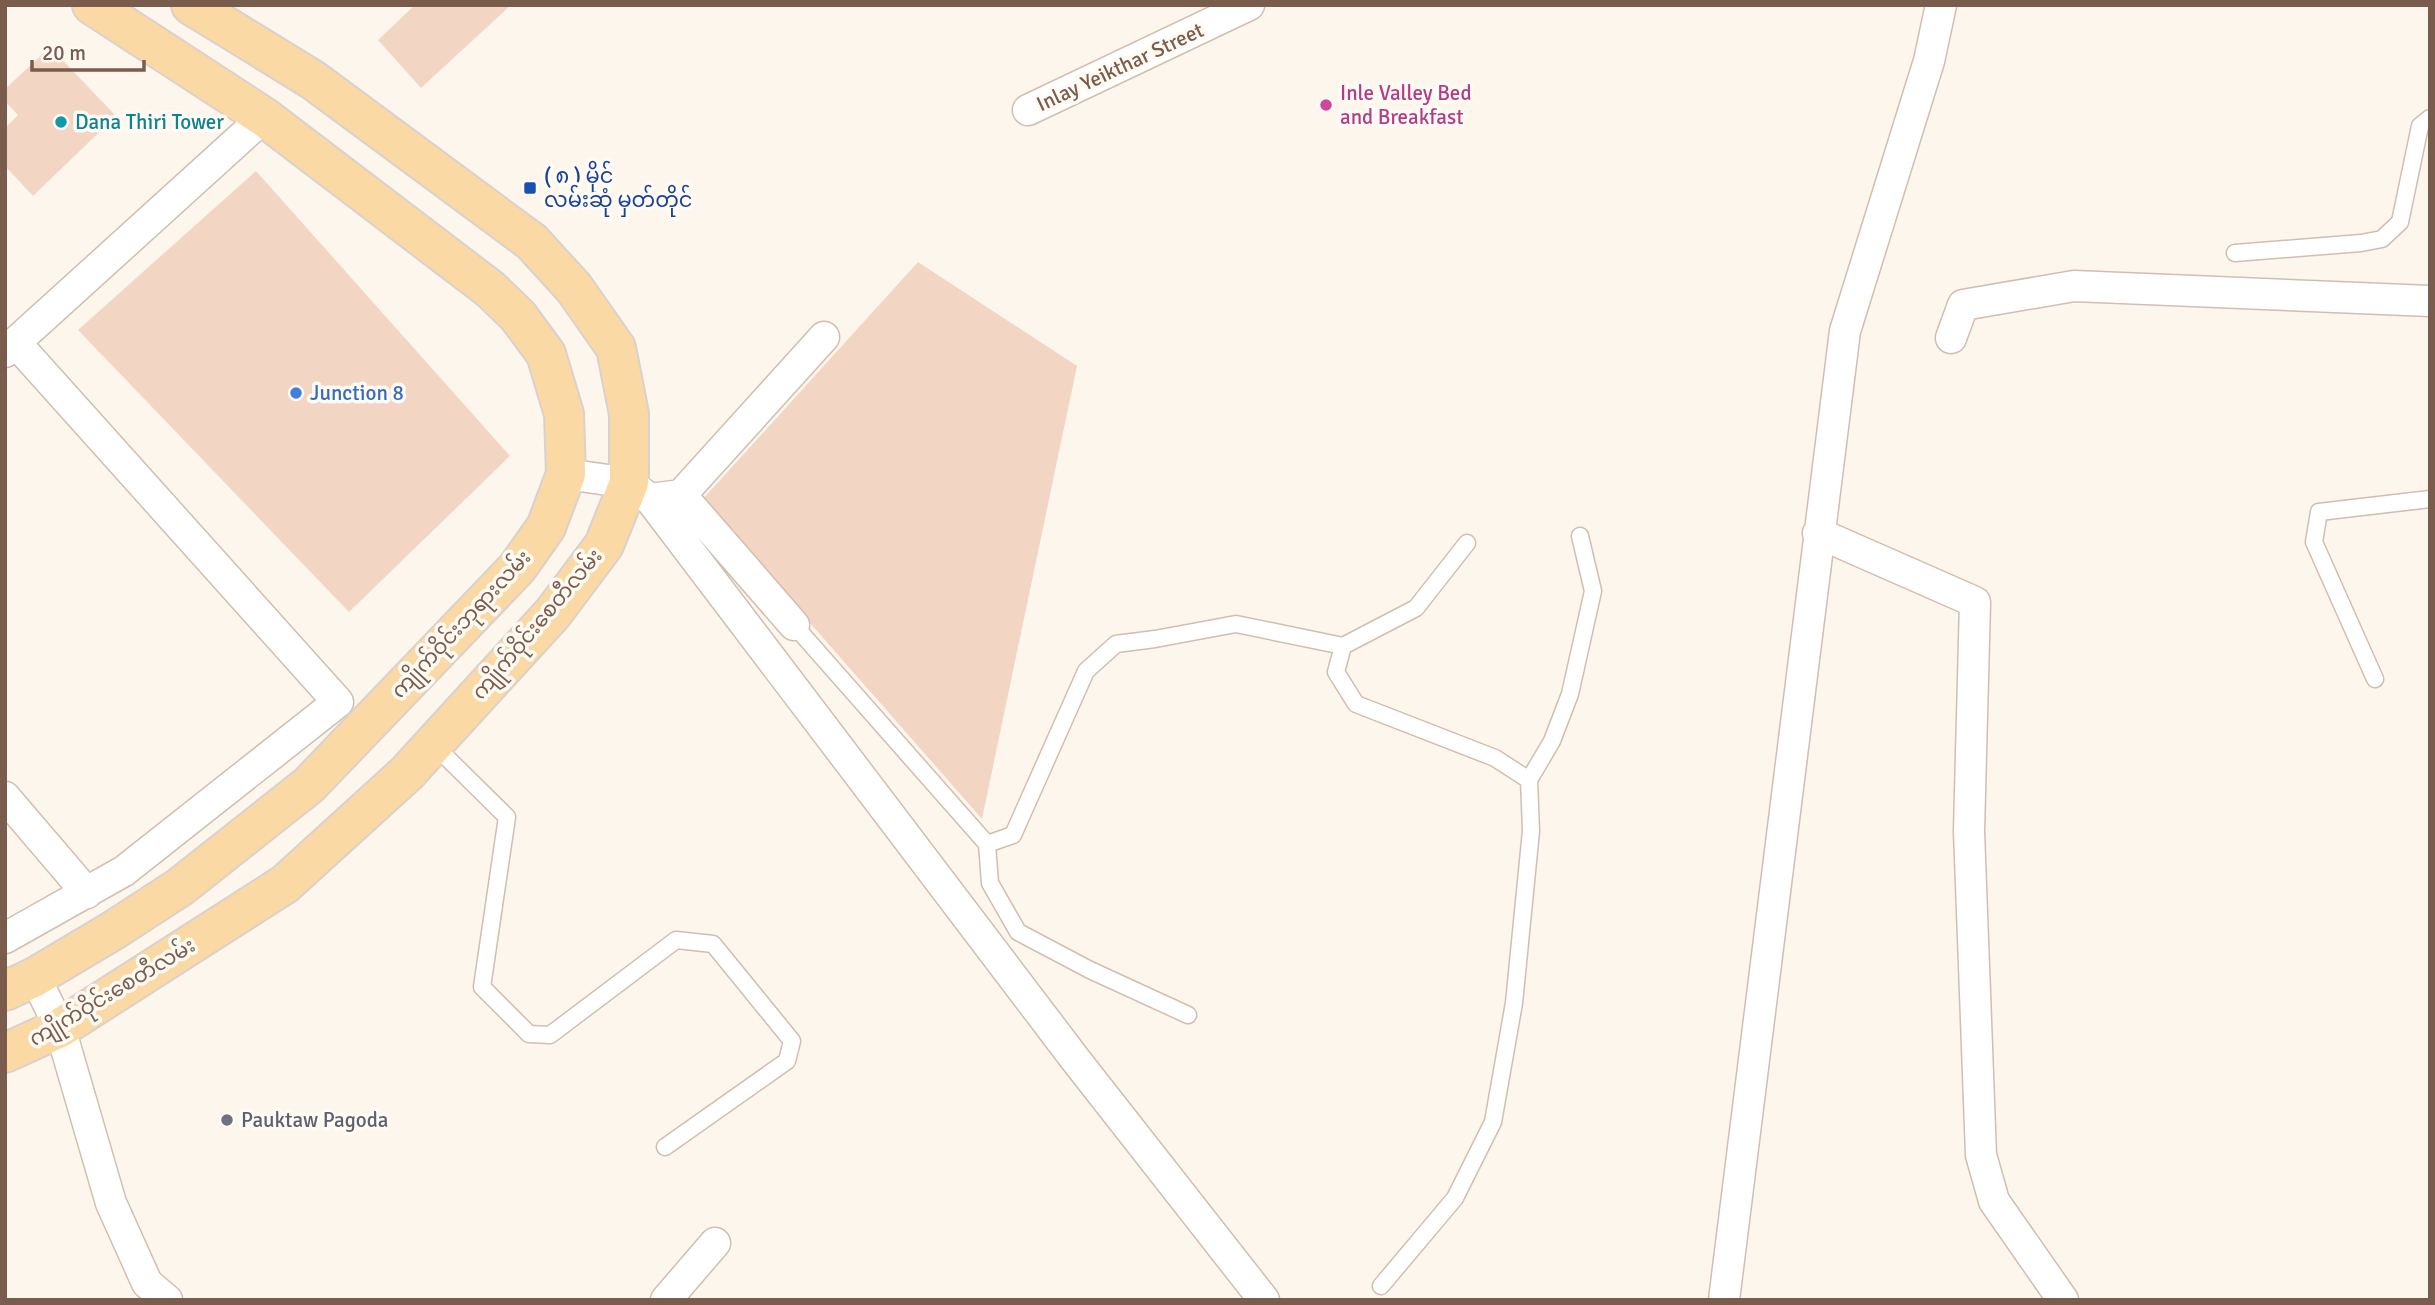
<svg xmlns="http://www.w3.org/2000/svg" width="2435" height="1305" viewBox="0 0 2435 1305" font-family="Signika,'Noto Sans Myanmar',sans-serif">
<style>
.building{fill:#f3d5c3}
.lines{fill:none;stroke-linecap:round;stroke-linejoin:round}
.service-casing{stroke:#d1beb0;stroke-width:19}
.minor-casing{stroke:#d1beb0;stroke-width:33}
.primary-casing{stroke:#dad1cd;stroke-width:42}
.service{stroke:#fff;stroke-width:16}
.minor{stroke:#fff;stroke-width:30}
.primary{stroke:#fbd9a5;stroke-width:38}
.hotel-dot{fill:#d1479c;stroke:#fffaf3;stroke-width:2.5}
.culture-dot{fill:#0f9aa8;stroke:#fffaf3;stroke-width:2.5}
.transit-dot{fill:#1a4fb4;stroke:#fffaf3;stroke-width:2.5}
.shop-dot{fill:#3f7fe0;stroke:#fffaf3;stroke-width:2.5}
.worship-dot{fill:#6b7280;stroke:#fffaf3;stroke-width:2.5}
.labels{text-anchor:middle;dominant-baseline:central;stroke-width:7;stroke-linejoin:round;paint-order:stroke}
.street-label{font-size:21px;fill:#7a5c4d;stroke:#fffaf3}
.hotel-label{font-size:21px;fill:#b23c85;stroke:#fffaf3;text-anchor:start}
.culture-label{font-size:21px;fill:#0d838f;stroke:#fffaf3;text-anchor:start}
.transit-label{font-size:21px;fill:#164399;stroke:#fffaf3;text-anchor:start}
.shop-label{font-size:21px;fill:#366cbe;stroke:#fffaf3;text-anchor:start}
.worship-label{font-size:21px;fill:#5b616d;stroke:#fffaf3;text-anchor:start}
</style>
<rect width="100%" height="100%" fill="#fdf6ec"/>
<path class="building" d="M415 5H511L421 88 378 40Z
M50 47 116 116 33 196 5 166V128L18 115 5 101V89Z
M256 171 510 456 349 612 78 330Z
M918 262 1077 366 982 819 702 500Z"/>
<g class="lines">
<defs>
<path id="service" d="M2235 253 2361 243 2382 239 2400 222 2420 126 2430 118
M794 625 987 844 1013 835 1086 671 1116 644 1155 639 1236 624 1343 646 1416 608 1467 543
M1343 646 1336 672 1356 704 1495 758 1529 780 1531 831 1514 1003 1493 1122 1455 1198 1381 1286
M2375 679 2314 542 2319 512 2430 499
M434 745 507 817 482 987 529 1034 550 1035 676 940 713 944 792 1041 787 1061 665 1147
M1529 780 1552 741 1570 694 1593 591 1580 536
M987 844 990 883 1018 932 1090 970 1188 1015"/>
<path id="minor" d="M1028 110 1249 5
M1951 338 1963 305 2074 286 2430 301
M5 352 264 117
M566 474 629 483 650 499 681 495 794 625
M681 495 824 337
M650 499 1075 1059 1264 1300
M1818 533 1975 602 1969 831 1981 1155 1994 1201 2063 1300
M5 797 87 893
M5 938 124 871 338 702 16 343
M35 977 60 1028 111 1203 147 1283 167 1300
M666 1300 715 1243
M1724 1300 1845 331 1929 61 1941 5"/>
<path id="primary" d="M5 991 35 977 114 930 180 887 309 785 517 568 546 527 566 474 564 414 546 354 518 316 490 289 264 117 92 5
M5 1053 60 1028 285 884 407 773 553 613 604 545 629 483V414L616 348 574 288 532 242 313 80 191 5"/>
</defs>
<use href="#service" class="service-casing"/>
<use href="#minor" class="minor-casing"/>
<use href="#primary" class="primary-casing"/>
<use href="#service" class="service"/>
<use href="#minor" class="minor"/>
<use href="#primary" class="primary"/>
</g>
<circle class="hotel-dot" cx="1326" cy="105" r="7"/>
<circle class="culture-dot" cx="61" cy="122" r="7"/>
<rect class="transit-dot" x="523" y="181" width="14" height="14" rx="3.5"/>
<circle class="shop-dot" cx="296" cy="393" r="7"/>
<circle class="worship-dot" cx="227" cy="1120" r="7"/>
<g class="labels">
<g class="street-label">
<text transform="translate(1120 67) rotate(-25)">Inlay Yeikthar Street</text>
<text transform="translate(461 624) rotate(-47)">ကျိုက်ဝိုင်းဘုရားလမ်း</text>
<text transform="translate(537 624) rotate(-50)">ကျိုက်ဝိုင်းစေတီလမ်း</text>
<text transform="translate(112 992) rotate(-31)">ကျိုက်ဝိုင်းစေတီလမ်း</text>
</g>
<g class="hotel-label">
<text x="1340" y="93">Inle Valley Bed<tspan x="1340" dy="24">and Breakfast</tspan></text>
</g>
<g class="culture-label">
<text x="75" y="122">Dana Thiri Tower</text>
</g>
<g class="transit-label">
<text x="544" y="176">( ၈ ) မိုင်<tspan x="544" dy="24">လမ်းဆုံ မှတ်တိုင်</tspan></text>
</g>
<g class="shop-label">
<text x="310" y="393">Junction 8</text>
</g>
<g class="worship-label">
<text x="241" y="1120">Pauktaw Pagoda</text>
</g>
</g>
<rect width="2435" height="1305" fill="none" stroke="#7a5c4d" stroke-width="14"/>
<path d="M32 60v10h112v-10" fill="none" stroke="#7a5c4d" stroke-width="3.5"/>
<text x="42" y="60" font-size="21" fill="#7a5c4d" stroke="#fffaf3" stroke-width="5" paint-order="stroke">20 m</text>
</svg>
